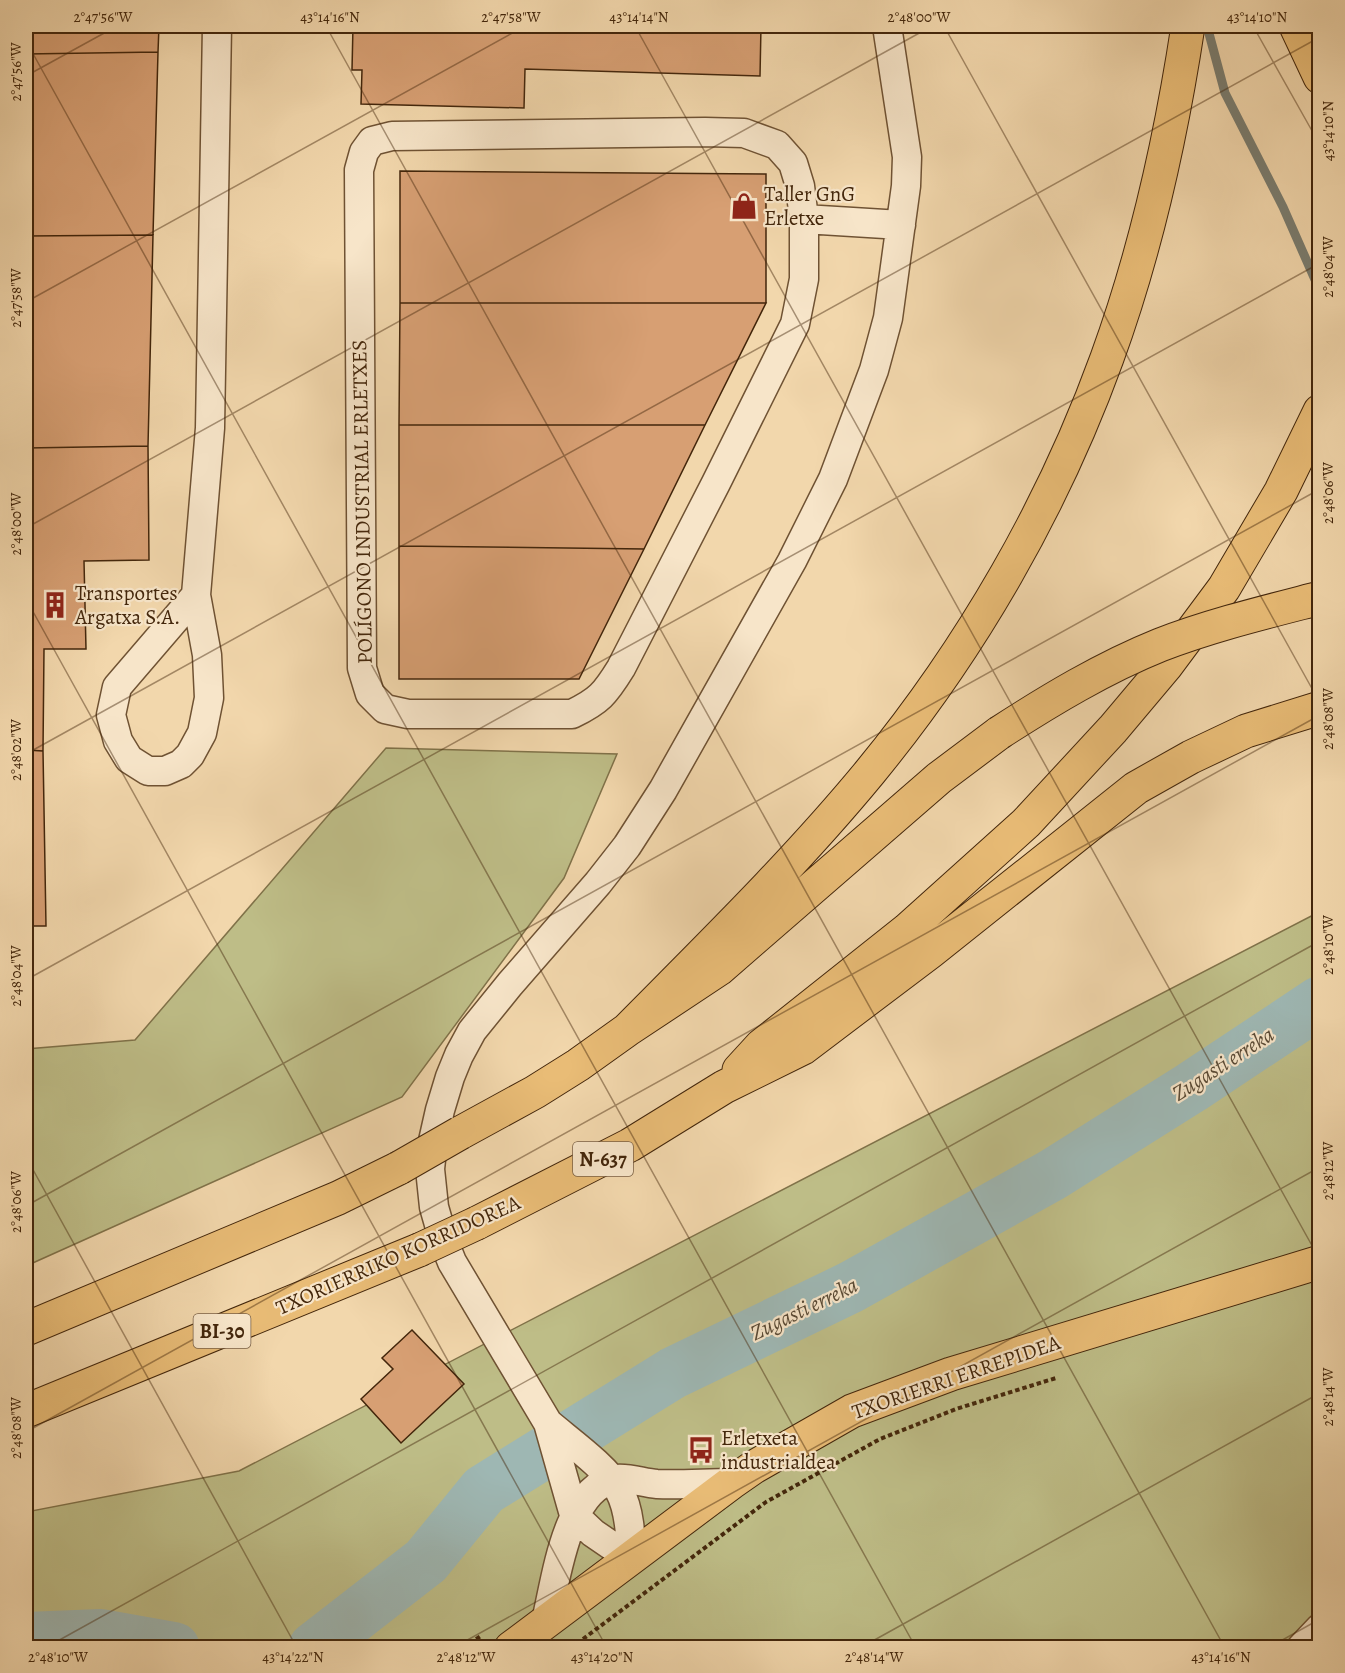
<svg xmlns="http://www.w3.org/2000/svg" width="1345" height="1673" viewBox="0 0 1345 1673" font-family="Alegreya,serif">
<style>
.green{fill:#bebd87;stroke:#807249;stroke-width:1.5}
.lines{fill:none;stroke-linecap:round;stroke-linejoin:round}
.stream{stroke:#7a7d70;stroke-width:9}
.river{stroke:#9eb7b3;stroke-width:52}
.building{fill:#d79f73;stroke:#43260b;stroke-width:1.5}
.minor-casing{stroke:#6f5233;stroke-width:31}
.major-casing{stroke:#43260b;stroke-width:35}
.highway-casing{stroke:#43260b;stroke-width:35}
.path{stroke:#43260b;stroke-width:4;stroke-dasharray:4.5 3;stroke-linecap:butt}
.minor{stroke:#f7e5c9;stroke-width:28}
.major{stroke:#e9bc76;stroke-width:33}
.highway{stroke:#e9bc76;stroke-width:33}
.highway-bridge-casing{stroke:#43260b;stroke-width:35;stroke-linecap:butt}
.highway-bridge{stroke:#e9bc76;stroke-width:33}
.ticks{fill:none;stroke:#43260b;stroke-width:1.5;stroke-opacity:0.45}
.labels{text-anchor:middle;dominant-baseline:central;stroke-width:4.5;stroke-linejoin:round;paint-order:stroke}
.shield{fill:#f7e5c9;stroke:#795f44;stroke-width:1.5}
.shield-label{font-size:20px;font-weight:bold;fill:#43260b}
.poi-label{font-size:21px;fill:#43260b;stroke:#f7e5c9;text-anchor:start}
.street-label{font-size:21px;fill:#43260b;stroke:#f7e5c9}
.water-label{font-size:22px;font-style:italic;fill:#5a4a35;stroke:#f7e5c9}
.neatline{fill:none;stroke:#43260b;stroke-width:2}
.ticks-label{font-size:15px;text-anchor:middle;fill:#43260b}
</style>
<rect width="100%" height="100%" fill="#f2d7ac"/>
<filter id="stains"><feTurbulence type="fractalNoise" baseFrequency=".00333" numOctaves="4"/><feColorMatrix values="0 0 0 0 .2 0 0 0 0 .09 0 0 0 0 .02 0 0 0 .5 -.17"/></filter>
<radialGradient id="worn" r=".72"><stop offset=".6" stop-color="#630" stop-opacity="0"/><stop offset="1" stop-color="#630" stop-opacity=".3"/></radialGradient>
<path class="green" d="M386 748 617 754 564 878 402 1097 26 1266V1049L135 1040Z
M1319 912V1647H26V1512L239 1471Z"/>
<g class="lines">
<path class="stream" d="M1207 26 1225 93 1283 207 1320 291"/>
<path class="river" d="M26 1638 101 1635 174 1648
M314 1648 426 1561 484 1490 673 1373 851 1287 1052 1175 1192 1087 1320 1002"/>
</g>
<path class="building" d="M26 26H159L158 52 26 54Z
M353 26H761L760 76 525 69 524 108 361 104 362 70H352Z
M158 52 153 235 26 236V54Z
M400 171 766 174V303H400Z
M153 235 148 446 26 448V236Z
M400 303H766L705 425H399Z
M399 425H705L644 549 399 546Z
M148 446 149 560 84 561 86 649H44L43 751 26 750V448Z
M399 546 644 549 579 679H399Z
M26 750 43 751 46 926H26Z
M412 1330 464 1384 401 1443 361 1399 393 1369 382 1358Z"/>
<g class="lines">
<defs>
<path id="minor" d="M705 132 744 133 777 145 793 163 800 186 804 219V279L795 324 716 483 621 668C605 694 599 701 572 714H408L385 709 370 694 362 668 359 170 364 152 372 141 392 136Z
M804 219 901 225
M196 595 117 687 111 715 118 741 129 759 148 771H165L181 764 190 755 202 733 209 698 207 655 196 595 210 428 217 26
M548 1423C569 1441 606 1467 619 1490 630 1510 631 1537 631 1559
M631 1559 593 1533 574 1515 548 1423 452 1262 444 1242 434 1207 430 1169 433 1141 440 1110 450 1077 459 1055 472 1031 510 984 598 883 627 846 663 790 792 561 833 479 874 370 888 318 906 186 907 157 887 26
M546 1621C556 1581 566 1488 615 1479 629 1477 643 1483 657 1484 681 1485 706 1483 731 1483
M1301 1648 1320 1628"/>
<path id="major" d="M511 1648 731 1483 754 1467 852 1411 951 1374 1320 1262"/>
<path id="highway" d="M1296 26 1320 77
M627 1030C710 946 795 863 870 772 971 649 1053 507 1107 358 1146 251 1171 138 1188 26
M739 1070 761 1046 907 930 1026 823 1113 729 1166 666 1224 588 1281 491 1320 411
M460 1133 535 1092 578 1065 627 1030 719 969 939 778 999 733
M477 1223 630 1145 724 1087 803 1048 930 952 1136 788 1191 757 1246 731 1320 708
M26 1329 338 1198 399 1168
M26 1411 419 1250"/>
</defs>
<use href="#minor" class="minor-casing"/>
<use href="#major" class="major-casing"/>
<use href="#highway" class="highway-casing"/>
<path class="path" d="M464 1648 482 1635
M571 1648 766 1502 880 1439 956 1409 1056 1378"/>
<use href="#minor" class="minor"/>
<use href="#major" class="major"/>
<use href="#highway" class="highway"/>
<defs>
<path id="highway-bridge" d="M999 733C1050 700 1103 668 1160 645 1212 625 1266 612 1320 598
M399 1168 460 1133
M419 1250 477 1223"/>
</defs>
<use href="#highway-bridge" class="highway-bridge-casing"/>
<use href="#highway-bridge" class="highway-bridge"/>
</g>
<path class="ticks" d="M326 26 1225 1648M635 26 1320 1260M944 26 1320 703M1253 26 1320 145M26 41 916 1648M26 76 117 26M26 302 525 26M26 528 932 26M26 599 607 1648M26 754 1320 37M26 980 1320 263M26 1157 297 1648M26 1206 1320 489M26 1432 1320 715M45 1648 1320 941M453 1648 1320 1167M860 1648 1320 1393M1268 1648 1320 1619"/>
<defs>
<symbol id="shop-bare" viewBox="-9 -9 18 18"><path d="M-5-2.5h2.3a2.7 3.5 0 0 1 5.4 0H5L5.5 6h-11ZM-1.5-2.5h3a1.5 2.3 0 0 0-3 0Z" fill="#8f2418" stroke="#f7e5c9" stroke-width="2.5" paint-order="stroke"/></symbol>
<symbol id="building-bare" viewBox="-9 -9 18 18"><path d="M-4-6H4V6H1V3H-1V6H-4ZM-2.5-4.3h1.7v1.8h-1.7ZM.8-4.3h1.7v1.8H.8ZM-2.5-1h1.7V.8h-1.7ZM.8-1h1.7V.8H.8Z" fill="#8f2418" stroke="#f7e5c9" stroke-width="2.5" paint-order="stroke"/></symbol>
<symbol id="bus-bare" viewBox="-9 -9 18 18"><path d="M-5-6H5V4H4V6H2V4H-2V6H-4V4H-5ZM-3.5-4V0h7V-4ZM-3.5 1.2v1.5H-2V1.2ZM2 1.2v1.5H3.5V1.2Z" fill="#8f2418" stroke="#f7e5c9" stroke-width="2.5" paint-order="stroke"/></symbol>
</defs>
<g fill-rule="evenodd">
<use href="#shop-bare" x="725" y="187" width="38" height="38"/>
<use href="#building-bare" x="36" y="586" width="38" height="38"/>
<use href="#bus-bare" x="682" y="1431" width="38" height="38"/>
</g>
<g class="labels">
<g class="shield">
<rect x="573" y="1142" width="60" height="34" rx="4.5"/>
<rect x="193.5" y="1314" width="57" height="34" rx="4.5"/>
</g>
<g class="shield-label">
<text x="603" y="1159">N-637</text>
<text x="222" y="1331">BI-30</text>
</g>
<g class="poi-label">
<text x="764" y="194">Taller GnG<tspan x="764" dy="24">Erletxe</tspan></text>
<text x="75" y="593">Transportes<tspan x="75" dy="24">Argatxa S.A.</tspan></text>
<text x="721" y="1438">Erletxeta<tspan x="721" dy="24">industrialdea</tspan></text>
</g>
<g class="street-label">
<text transform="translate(362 502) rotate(-91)">POLÍGONO INDUSTRIAL ERLETXES</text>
<text transform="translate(398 1255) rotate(-24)">TXORIERRIKO KORRIDOREA</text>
<text transform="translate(956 1377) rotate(-19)">TXORIERRI ERREPIDEA</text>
</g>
<g class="water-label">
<text transform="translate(1223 1064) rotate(-33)">Zugasti erreka</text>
<text transform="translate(804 1309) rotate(-26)">Zugasti erreka</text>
</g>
</g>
<rect width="1345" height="1673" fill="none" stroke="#f2d7ac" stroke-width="66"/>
<rect x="33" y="33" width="1279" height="1607" class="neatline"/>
<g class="ticks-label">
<text x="103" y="22">2°47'56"W</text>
<text x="330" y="22">43°14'16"N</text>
<text x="511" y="22">2°47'58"W</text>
<text x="639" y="22">43°14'14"N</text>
<text x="919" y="22">2°48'00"W</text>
<text x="1257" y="22">43°14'10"N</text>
<text transform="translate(16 72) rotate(-90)" y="5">2°47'56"W</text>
<text transform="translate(1328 131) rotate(-90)" y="5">43°14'10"N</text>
<text transform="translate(1328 267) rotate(-90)" y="5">2°48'04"W</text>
<text transform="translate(16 298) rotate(-90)" y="5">2°47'58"W</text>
<text transform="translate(1328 493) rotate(-90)" y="5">2°48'06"W</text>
<text transform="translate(16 524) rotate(-90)" y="5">2°48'00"W</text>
<text transform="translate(1328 719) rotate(-90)" y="5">2°48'08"W</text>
<text transform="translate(16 750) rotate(-90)" y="5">2°48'02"W</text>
<text transform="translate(1328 945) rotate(-90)" y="5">2°48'10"W</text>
<text transform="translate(16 976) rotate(-90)" y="5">2°48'04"W</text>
<text transform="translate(1328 1171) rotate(-90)" y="5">2°48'12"W</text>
<text transform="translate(16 1202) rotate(-90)" y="5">2°48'06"W</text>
<text transform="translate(1328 1397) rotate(-90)" y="5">2°48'14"W</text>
<text transform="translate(16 1428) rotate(-90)" y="5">2°48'08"W</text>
<text x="58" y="1662">2°48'10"W</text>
<text x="293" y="1662">43°14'22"N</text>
<text x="466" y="1662">2°48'12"W</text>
<text x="602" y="1662">43°14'20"N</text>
<text x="874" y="1662">2°48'14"W</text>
<text x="1221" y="1662">43°14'16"N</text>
</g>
<rect width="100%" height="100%" filter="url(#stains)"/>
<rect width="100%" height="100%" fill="url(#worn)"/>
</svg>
